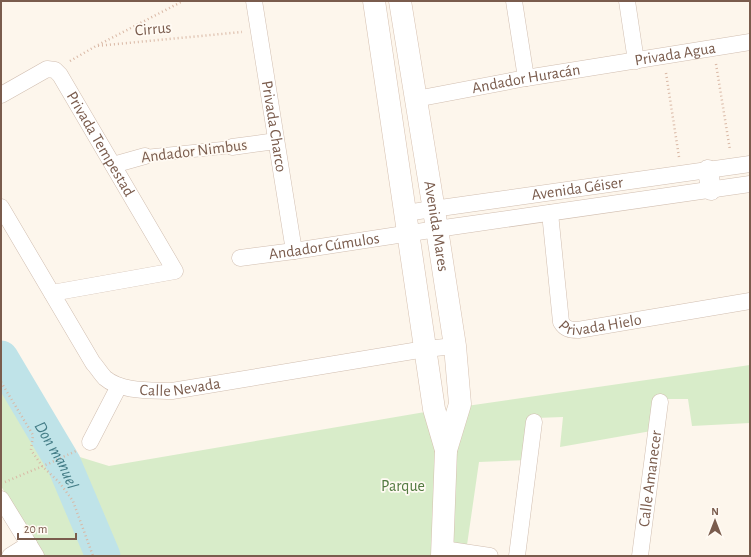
<svg xmlns="http://www.w3.org/2000/svg" width="751" height="557" viewBox="0 0 751 557" font-family="'Alegreya Sans',sans-serif">
<style>
.green{fill:#d8ecc9}
.lines{fill:none;stroke-linecap:round;stroke-linejoin:round}
.river{stroke:#bfe3e8;stroke-width:35}
.pedestrian-casing{stroke:#d1beb0;stroke-width:13}
.minor-casing{stroke:#d1beb0;stroke-width:17}
.tertiary-casing{stroke:#d1beb0;stroke-width:21}
.secondary-casing{stroke:#d6c0b0;stroke-width:23}
.path{stroke:#d9b8a5;stroke-width:2.5;stroke-dasharray:1 3;stroke-linecap:butt}
.pedestrian{stroke:#fff;stroke-width:12}
.minor{stroke:#fff;stroke-width:16}
.tertiary{stroke:#fff;stroke-width:20}
.secondary{stroke:#fff;stroke-width:22}
.labels{text-anchor:middle;dominant-baseline:central;stroke-width:3.5;stroke-linejoin:round;paint-order:stroke}
.street-label{font-size:16px;fill:#7a5c4d;stroke:#fffaf3}
.park-label{font-size:16px;fill:#537a41;stroke:#fffaf3}
.water-label{font-size:17px;font-style:italic;fill:#437c86;stroke:#fffaf3}
</style>
<rect width="100%" height="100%" fill="#fdf6ec"/>
<path class="green" d="M1 344 70 454 109 466 425 412 750 365V423L692 426 688 399H668L657 430 560 447 563 417 536 418 529 460 479 462 466 552 494 556H42L1 486Z"/>
<g class="lines">
<path class="river" id="s1" d="M1 358 64 464 103 556"/>
<defs>
<path id="pedestrian" d="M145 156 232 147"/>
<g id="minor">
<path id="s2" d="M254 1 294 251"/>
<path d="M514 1 526 78"/>
<path d="M627 1 636 61"/>
<path id="s3" d="M1 95 47 69 55 70 60 75 175 271 52 293"/>
<path id="s4" d="M416 99 526 78 750 42"/>
<path d="M232 147 276 141"/>
<path d="M113 165 145 156"/>
<path id="s5" d="M1 207 93 363C97 367 100 373 105 378 121 392 151 390 172 391L425 349 455 346"/>
<path id="s6" d="M405 213 750 164"/>
<path id="s7" d="M550 213 561 322C565 329 570 330 578 330L750 301"/>
<path id="s8" d="M240 258 294 251 437 229 750 184"/>
<path d="M90 442 119 386"/>
<path d="M1 499 36 556"/>
<path d="M443 549 490 556"/>
<path d="M10 556 29 544"/>
<path d="M517 556 534 422"/>
<path id="s9" d="M640 556 660 402"/>
</g>
<path id="tertiary" d="M708 170 711 190"/>
<g id="secondary">
<path d="M374 1 434 409 446 450"/>
<path id="s10" d="M400 1 437 229 455 346 460 404 446 450 442 556"/>
</g>
</defs>
<use href="#pedestrian" class="pedestrian-casing"/>
<use href="#minor" class="minor-casing"/>
<use href="#tertiary" class="tertiary-casing"/>
<use href="#secondary" class="secondary-casing"/>
<path class="path" d="M98 45 183 1
M70 61 96 46 242 32
M716 64 730 150
M666 73 679 157
M1 382 33 435 31 450 42 466 59 482 73 501 93 556
M5 482 50 463 76 451"/>
<use href="#pedestrian" class="pedestrian"/>
<use href="#minor" class="minor"/>
<use href="#tertiary" class="tertiary"/>
<use href="#secondary" class="secondary"/>
</g>
<g class="labels">
<g class="street-label">
<text transform="translate(153 29) rotate(-5)">Cirrus</text>
<text stroke="none"><textPath href="#s4" startOffset="263">Privada Agua</textPath></text>
<text stroke="none"><textPath href="#s4" startOffset="112">Andador Huracán</textPath></text>
<text stroke="none"><textPath href="#s2" startOffset="127">Privada Charco</textPath></text>
<text stroke="none"><textPath href="#s3" startOffset="148">Privada Tempestad</textPath></text>
<text transform="translate(194 151) rotate(-7)">Andador Nimbus</text>
<text stroke="none"><textPath href="#s6" startOffset="174">Avenida Géiser</textPath></text>
<text stroke="none"><textPath href="#s10" startOffset="228">Avenida Mares</textPath></text>
<text stroke="none"><textPath href="#s8" startOffset="85">Andador Cúmulos</textPath></text>
<text stroke="none"><textPath href="#s7" startOffset="152">Privada Hielo</textPath></text>
<text stroke="none"><textPath href="#s5" startOffset="278">Calle Nevada</textPath></text>
<text stroke="none"><textPath href="#s9" startOffset="78">Calle Amanecer</textPath></text>
</g>
<g class="park-label">
<text x="403" y="486">Parque</text>
</g>
<g class="water-label">
<text stroke="none"><textPath href="#s1" startOffset="112">Don manuel</textPath></text>
</g>
</g>
<rect width="751" height="557" fill="none" stroke="#7a5c4d" stroke-width="4"/>
<g transform="translate(715 521)" stroke="#fffaf3" stroke-width="3" paint-order="stroke">
<path d="M0-3L7 15L0 10L-7 15Z" fill="#7a5c4d"/>
<text y="-6" font-size="11" font-weight="bold" text-anchor="middle" fill="#7a5c4d">N</text>
</g>
<path d="M18 533v6h58v-6" fill="none" stroke="#7a5c4d" stroke-width="2"/>
<text x="24" y="533" font-size="12" fill="#7a5c4d" stroke="#fffaf3" stroke-width="3" paint-order="stroke">20 m</text>
</svg>
